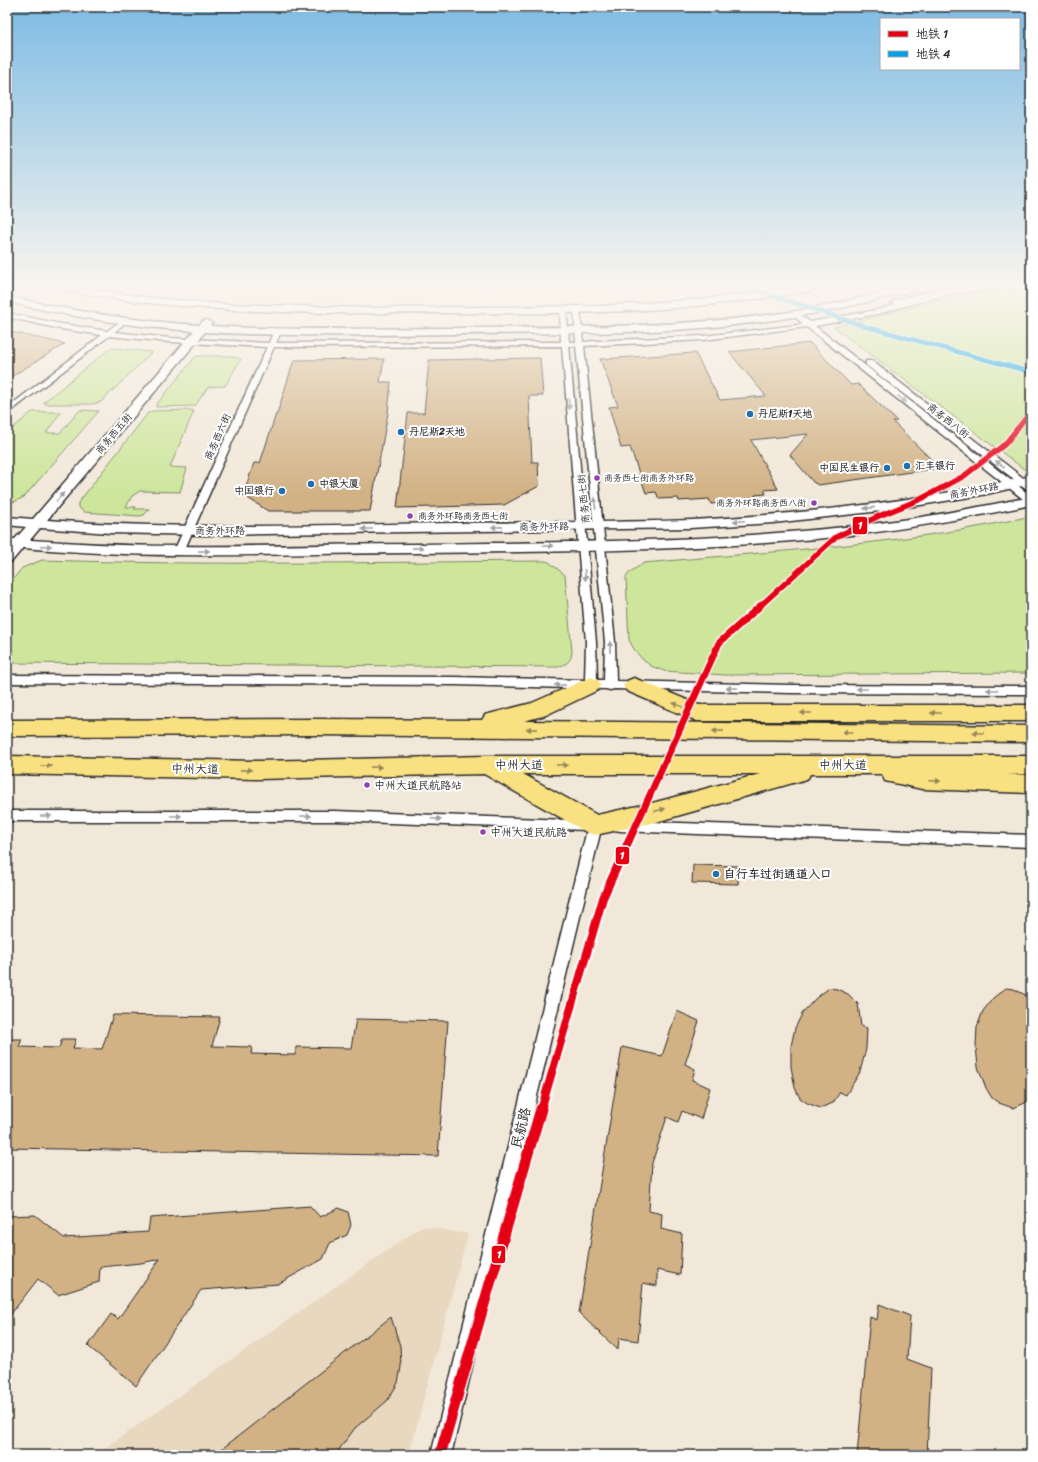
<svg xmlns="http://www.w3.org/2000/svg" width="1038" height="1462" viewBox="0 0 1038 1462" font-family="Sriracha,'LXGW WenKai TC',sans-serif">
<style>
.built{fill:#e8d8c0}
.green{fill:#cde69c;stroke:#7c8864}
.building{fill:#d2b285;stroke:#2b2b2b}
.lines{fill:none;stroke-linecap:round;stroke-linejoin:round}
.street-casing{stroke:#2b2b2b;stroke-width:3}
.secondary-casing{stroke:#2b2b2b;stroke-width:3}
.highway-casing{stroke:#2b2b2b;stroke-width:3}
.street{fill:#fff;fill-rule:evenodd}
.secondary{fill:#fff;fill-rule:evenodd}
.highway{fill:#f9e181;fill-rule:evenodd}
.metro-1-far4-casing{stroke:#fff;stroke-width:6}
.metro-1-far3-casing{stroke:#fff;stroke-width:8}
.metro-1-far2-casing{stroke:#fff;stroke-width:10}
.metro-1-far1-casing{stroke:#fff;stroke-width:12}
.metro-1-casing{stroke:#fff;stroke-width:14}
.metro-2-casing{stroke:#fff;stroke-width:6}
.metro-1-far4{stroke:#e60012;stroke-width:4.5}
.metro-1-far3{stroke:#e60012;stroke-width:5.5}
.metro-1-far2{stroke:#e60012;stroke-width:7}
.metro-1-far1{stroke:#e60012;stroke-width:8}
.metro-1{stroke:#e60012;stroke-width:11}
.metro-2{stroke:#00a0e9;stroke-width:4.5}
.oneway{fill:#a0a0a0}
.oneway2{fill:#928656}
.poi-dot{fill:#1f6fb2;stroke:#fff;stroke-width:1.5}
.bus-dot{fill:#8e44ad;stroke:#fff;stroke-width:1.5}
.labels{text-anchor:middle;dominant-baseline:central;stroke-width:4;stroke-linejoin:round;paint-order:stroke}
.far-bus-label{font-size:9px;fill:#2b2b2b;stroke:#fff;text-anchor:start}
.far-poi-label{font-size:10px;font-weight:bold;fill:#2b2b2b;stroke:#fff;text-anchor:start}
.far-street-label{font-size:10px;fill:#2b2b2b;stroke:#fff}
.bus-label{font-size:11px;fill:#2b2b2b;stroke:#fff;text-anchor:start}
.street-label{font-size:12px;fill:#2b2b2b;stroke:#fff}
.poi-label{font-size:12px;font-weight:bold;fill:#2b2b2b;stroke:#fff;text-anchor:start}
.near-street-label{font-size:14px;fill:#2b2b2b;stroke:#fff}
.line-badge{stroke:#fff;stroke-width:1.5}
.badge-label{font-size:11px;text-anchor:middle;font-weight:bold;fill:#fff}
</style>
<rect width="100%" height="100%" fill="#f2e8da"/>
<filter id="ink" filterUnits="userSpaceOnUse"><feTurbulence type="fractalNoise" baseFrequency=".025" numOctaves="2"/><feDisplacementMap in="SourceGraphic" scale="8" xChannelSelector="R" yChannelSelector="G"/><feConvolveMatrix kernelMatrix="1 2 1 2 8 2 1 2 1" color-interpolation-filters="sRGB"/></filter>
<g filter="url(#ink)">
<path class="built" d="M169 288H710L717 291 688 294 326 301 224 298 167 293 171 290Z
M422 1226 468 1234 409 1455H95Z"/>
<path class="green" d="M1008 290 1031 293V471L1028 472 834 327 964 295Z
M113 348 152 352 101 402 93 404H45L44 402 108 350Z
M200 356H229L241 359 225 386 208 387 195 406 156 407V405L195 357Z
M80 410 99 411 24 497 7 505V433L32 412H61L46 433H60Z
M191 410 194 411 170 467 187 468 180 492 140 491 132 496 126 507H136L134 509H149L144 515 139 516 84 512 78 507V503L148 413 153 411Z
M1031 516V673L725 675 664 671 651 666 642 659 634 649 629 640 626 577 630 572 644 563C773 551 904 545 1031 516Z
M42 560C210 566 377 562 545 561L549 562 565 575 572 652C571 662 567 664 558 667L7 663V587L22 568Z"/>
<path class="building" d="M7 331 65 344 7 379Z
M810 343 851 385 858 384 897 421 893 422 940 468 818 485 813 482 790 455 808 434 751 440 778 489 764 490 766 494 755 495 758 500 711 504 709 499 679 501 678 498 659 499 656 492 646 493 630 447 621 448 609 407 618 406 600 359 695 353 720 400 766 396 729 352Z
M540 358 543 396H529L532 462H538L539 486 504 505 397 508 408 413H424L429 360Z
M384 359 380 382H391L388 413 370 511H268L243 495 254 463H260L276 414H277L294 360Z
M693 865 739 866 738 884 692 883Z
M829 988 837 989 848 994 858 1004 861 1026 867 1028 866 1049 860 1072 846 1095 840 1092 833 1103 820 1108 807 1103 800 1098 795 1088 791 1067V1046L795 1028 803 1012 815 999Z
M1006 988 1014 989 1031 998V1093L1025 1103 1013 1108 999 1103 992 1098 986 1088 978 1067 976 1046 977 1027 983 1011 993 998Z
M677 1011 699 1021 685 1064 695 1069 692 1080 710 1088 701 1119 682 1111 678 1122 667 1117 652 1163 649 1211 662 1214 661 1229 682 1234 680 1275 657 1270V1286L643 1283 638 1341 619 1338 618 1350 579 1313 622 1047 662 1056Z
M113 1015 220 1017 212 1046 252 1047 251 1054 295 1055 296 1047 351 1048 356 1019 448 1021 438 1156 7 1148V1039H22L19 1047 59 1048 62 1039H76L73 1048 102 1049Z
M310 1206 320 1217 339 1208 348 1212 351 1225 347 1235 330 1243 323 1259 278 1284 201 1290 136 1386 88 1346 111 1314 118 1319 160 1259 141 1263 100 1267 99 1282 58 1295 38 1279 7 1319V1216L35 1215 64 1238 148 1232 150 1218Z
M879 1304 910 1316 907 1359 931 1368 927 1455H857L870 1317 877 1320Z
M391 1317 400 1346 401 1367 398 1383 387 1401 355 1428 335 1455H214Z"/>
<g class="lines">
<defs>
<path id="street" d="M955 288H991L988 290 952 293 877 314 815 326 1031 496V504L1028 503 807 327 703 340 584 346 615 642 616 681 791 685 1031 686V694L791 693 614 689 610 690 606 689 455 685 7 683V675L455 677 585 680 586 642 562 346 274 347 184 551 179 554 174 551 267 347 170 342 109 336 7 414V408L102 335 61 329 7 317V313L61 324 107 331 124 319 128 321 126 322 114 332 170 338 269 343 273 332 277 330 281 332 276 343 551 342H561L560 309 563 307 566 309 569 342H576L574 309 577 307 580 309 583 342 594 341 703 336 790 326 803 324 792 314 791 313 794 311 810 322 877 310ZM569 346H576L605 642 604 680H597L596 642Z
M866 361H872L1031 484V491L1028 490 866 365Z
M7 811H335L592 821 595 820 600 821 602 825 451 1455H431L587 830 335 821H7Z
M620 821 1031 835V847L620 831 615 830 613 826 615 822Z"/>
<path id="secondary" d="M63 288H84L144 297 220 304 372 308 602 306 706 299 792 288H816L811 291C742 302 672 310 602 312 550 314 497 313 445 313 318 314 194 314 68 291Z
M899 288H916L915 290C876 300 838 310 799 316 685 336 568 333 452 334 370 335 287 337 205 332L47 520C182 530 318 525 454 523 533 522 613 523 692 520 806 514 920 501 1031 476V484L982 495 890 510 773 523 690 528 204 535 110 533 40 528 30 540C79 543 128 546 176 546 257 547 338 544 418 544 575 542 732 542 887 522 935 516 983 506 1031 497V505C959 520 888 532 815 539 684 551 551 552 419 553 338 553 257 556 175 555 124 555 74 552 23 548L12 561 7 563V539H15L26 527 7 525V517L33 519 194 331C131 327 69 316 7 302V296C71 311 134 321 199 325L203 321 207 320 212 323 210 326C292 331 375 328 457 328 571 327 685 328 797 311 832 305 866 297 899 288Z
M941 288H957L956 290 897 306 892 303 893 301Z"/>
<path id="highway" d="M591 677 598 680 601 685 598 690 546 715 524 721 1031 726V742L317 735 7 736V720L317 719 482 720 485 715 532 703Z
M634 678 699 705H1031V721H697L627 691 623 686 627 681Z
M7 756 257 761 487 756H1031V774H1006L1031 775V793L922 789 885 781 882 774H810L808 778 800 781 656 822 595 835 586 832 484 774 257 779 7 774ZM523 774H760L656 802 597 815Z"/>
</defs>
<use href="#street" class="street-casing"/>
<use href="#secondary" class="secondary-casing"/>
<use href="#highway" class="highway-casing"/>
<use href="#street" class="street"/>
<use href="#secondary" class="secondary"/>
<use href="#highway" class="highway"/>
<defs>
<path id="metro-1-far4" d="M1016 430 1031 411"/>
<path id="metro-1-far3" d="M759 607 836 537 879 516 921 499 964 476 1005 444 1017 429"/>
<path id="metro-1-far2" d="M634 830 719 643 760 606"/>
<path id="metro-1-far1" d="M541 1110 603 898 634 829"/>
<path id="metro-1" d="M440 1455 541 1109"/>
<path id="metro-2" d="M750 288 864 326 1031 372"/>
</defs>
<use href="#metro-1-far4" class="metro-1-far4-casing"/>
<use href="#metro-1-far3" class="metro-1-far3-casing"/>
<use href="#metro-1-far2" class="metro-1-far2-casing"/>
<use href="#metro-1-far1" class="metro-1-far1-casing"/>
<use href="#metro-1" class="metro-1-casing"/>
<use href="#metro-2" class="metro-2-casing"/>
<use href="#metro-1-far4" class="metro-1-far4"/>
<use href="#metro-1-far3" class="metro-1-far3"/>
<use href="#metro-1-far2" class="metro-1-far2"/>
<use href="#metro-1-far1" class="metro-1-far1"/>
<use href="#metro-1" class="metro-1"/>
<use href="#metro-2" class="metro-2"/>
</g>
<defs><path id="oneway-solid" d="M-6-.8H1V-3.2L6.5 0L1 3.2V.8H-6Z"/></defs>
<g class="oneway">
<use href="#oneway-solid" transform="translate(902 399) rotate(38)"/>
<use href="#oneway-solid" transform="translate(569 404) rotate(85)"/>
<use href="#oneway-solid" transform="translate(1000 464) rotate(-142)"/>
<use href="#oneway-solid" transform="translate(60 497) rotate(-49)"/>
<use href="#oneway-solid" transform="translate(595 503) rotate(-96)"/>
<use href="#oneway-solid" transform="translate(869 508) rotate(174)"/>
<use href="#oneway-solid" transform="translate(739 521) rotate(177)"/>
<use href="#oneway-solid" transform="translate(497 527) rotate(179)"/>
<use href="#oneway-solid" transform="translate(367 529) rotate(180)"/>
<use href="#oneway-solid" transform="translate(46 546) rotate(3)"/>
<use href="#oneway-solid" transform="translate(548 546) rotate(-1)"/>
<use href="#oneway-solid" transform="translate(418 548) rotate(-1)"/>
<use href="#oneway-solid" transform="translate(204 551)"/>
<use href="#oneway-solid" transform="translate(585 575) rotate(85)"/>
<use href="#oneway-solid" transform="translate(610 647) rotate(-91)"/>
<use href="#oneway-solid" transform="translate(560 685) rotate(-179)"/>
<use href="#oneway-solid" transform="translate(732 688) rotate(-179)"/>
<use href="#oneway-solid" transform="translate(862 689) rotate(-180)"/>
<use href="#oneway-solid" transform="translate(992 690) rotate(-180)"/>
<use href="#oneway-solid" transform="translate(46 816)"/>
<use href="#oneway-solid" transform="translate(176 816)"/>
<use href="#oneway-solid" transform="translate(306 816)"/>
<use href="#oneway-solid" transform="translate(436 819) rotate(2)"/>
</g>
<g class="oneway2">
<use href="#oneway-solid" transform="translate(678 705) rotate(-157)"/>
<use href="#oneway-solid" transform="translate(806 713) rotate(180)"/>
<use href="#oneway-solid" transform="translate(936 713) rotate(180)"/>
<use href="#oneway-solid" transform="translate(532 729) rotate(-179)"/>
<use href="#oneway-solid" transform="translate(718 731) rotate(-179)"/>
<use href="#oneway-solid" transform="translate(848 732) rotate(-180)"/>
<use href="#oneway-solid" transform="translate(978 733) rotate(-180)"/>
<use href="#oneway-solid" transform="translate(562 765)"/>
<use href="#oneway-solid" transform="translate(46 766) rotate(1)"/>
<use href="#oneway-solid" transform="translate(376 767) rotate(-1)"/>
<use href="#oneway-solid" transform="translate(246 770) rotate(1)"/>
<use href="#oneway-solid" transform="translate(935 781) rotate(2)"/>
<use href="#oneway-solid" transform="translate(660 810) rotate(-15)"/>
</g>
</g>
<linearGradient id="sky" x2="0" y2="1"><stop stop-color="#7dbbe4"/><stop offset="0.58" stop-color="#f9f5ee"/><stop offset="1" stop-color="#f9f5ee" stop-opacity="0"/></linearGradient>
<rect width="1038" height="493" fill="url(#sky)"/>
<g class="poi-dot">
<circle cx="750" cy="414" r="4"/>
<circle cx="401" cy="432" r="4"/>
<circle cx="907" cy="466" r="4"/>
<circle cx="887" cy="468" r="4"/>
<circle cx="311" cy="484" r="4"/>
<circle cx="282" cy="491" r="4"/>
<circle cx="716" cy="874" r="4"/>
</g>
<g class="bus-dot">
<circle cx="597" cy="478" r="3.5"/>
<circle cx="814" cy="503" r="3.5"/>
<circle cx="410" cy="516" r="3.5"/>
<circle cx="367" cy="785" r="3.5"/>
<circle cx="483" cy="832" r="3.5"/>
</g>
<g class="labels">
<g class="far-bus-label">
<text x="604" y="478">商务西七街商务外环路</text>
<text x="806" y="503" text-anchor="end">商务外环路商务西八街</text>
<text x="418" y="516">商务外环路商务西七街</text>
</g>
<g class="far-poi-label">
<text x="758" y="414">丹尼斯1天地</text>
<text x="409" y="432">丹尼斯2天地</text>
<text x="915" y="466">汇丰银行</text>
<text x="879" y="468" text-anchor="end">中国民生银行</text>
<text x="319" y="484">中银大厦</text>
<text x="274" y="491" text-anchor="end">中国银行</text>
</g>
<g class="far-street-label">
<text transform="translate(948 421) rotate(38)">商务西八街</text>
<text transform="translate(114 434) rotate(-50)">商务西五街</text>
<text transform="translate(218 437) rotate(-66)">商务西六街</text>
<text transform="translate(974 491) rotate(-11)">商务外环路</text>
<text transform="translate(584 499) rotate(-96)">商务西七街</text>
<text transform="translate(544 527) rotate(-1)">商务外环路</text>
<text x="220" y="531">商务外环路</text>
</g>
<g class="bus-label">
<text x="374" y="785">中州大道民航路站</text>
<text x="490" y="832">中州大道民航路</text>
</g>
<g class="street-label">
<text x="519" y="765">中州大道</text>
<text x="843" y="765">中州大道</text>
<text transform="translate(195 769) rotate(1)">中州大道</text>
</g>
<g class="poi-label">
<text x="724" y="874">自行车过街通道入口</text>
</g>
<g class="near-street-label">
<text transform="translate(521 1128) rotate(-76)">民航路</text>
</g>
</g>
<g class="line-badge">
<rect x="852" y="516" width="16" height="19" rx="4" fill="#e60012"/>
<rect x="615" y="846" width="15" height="19" rx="4" fill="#e60012"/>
<rect x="491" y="1245" width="15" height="19" rx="4" fill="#e60012"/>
</g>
<g class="badge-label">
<text x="860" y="529">1</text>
<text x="622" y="859">1</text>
<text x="499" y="1258">1</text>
</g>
<rect width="1038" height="1462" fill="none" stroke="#fff" stroke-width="24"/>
<rect x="12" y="12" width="1014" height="1438" fill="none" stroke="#2b2b2b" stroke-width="1.5" filter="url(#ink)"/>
<rect x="880" y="18" width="140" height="52" fill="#ffffff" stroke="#aaaaaa"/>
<rect x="888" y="31" width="20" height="6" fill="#e60012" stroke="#aaaaaa"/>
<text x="916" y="38" font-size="12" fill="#2b2b2b">地铁 1</text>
<rect x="888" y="51" width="20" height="6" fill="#00a0e9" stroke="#aaaaaa"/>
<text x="916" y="58" font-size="12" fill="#2b2b2b">地铁 4</text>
</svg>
